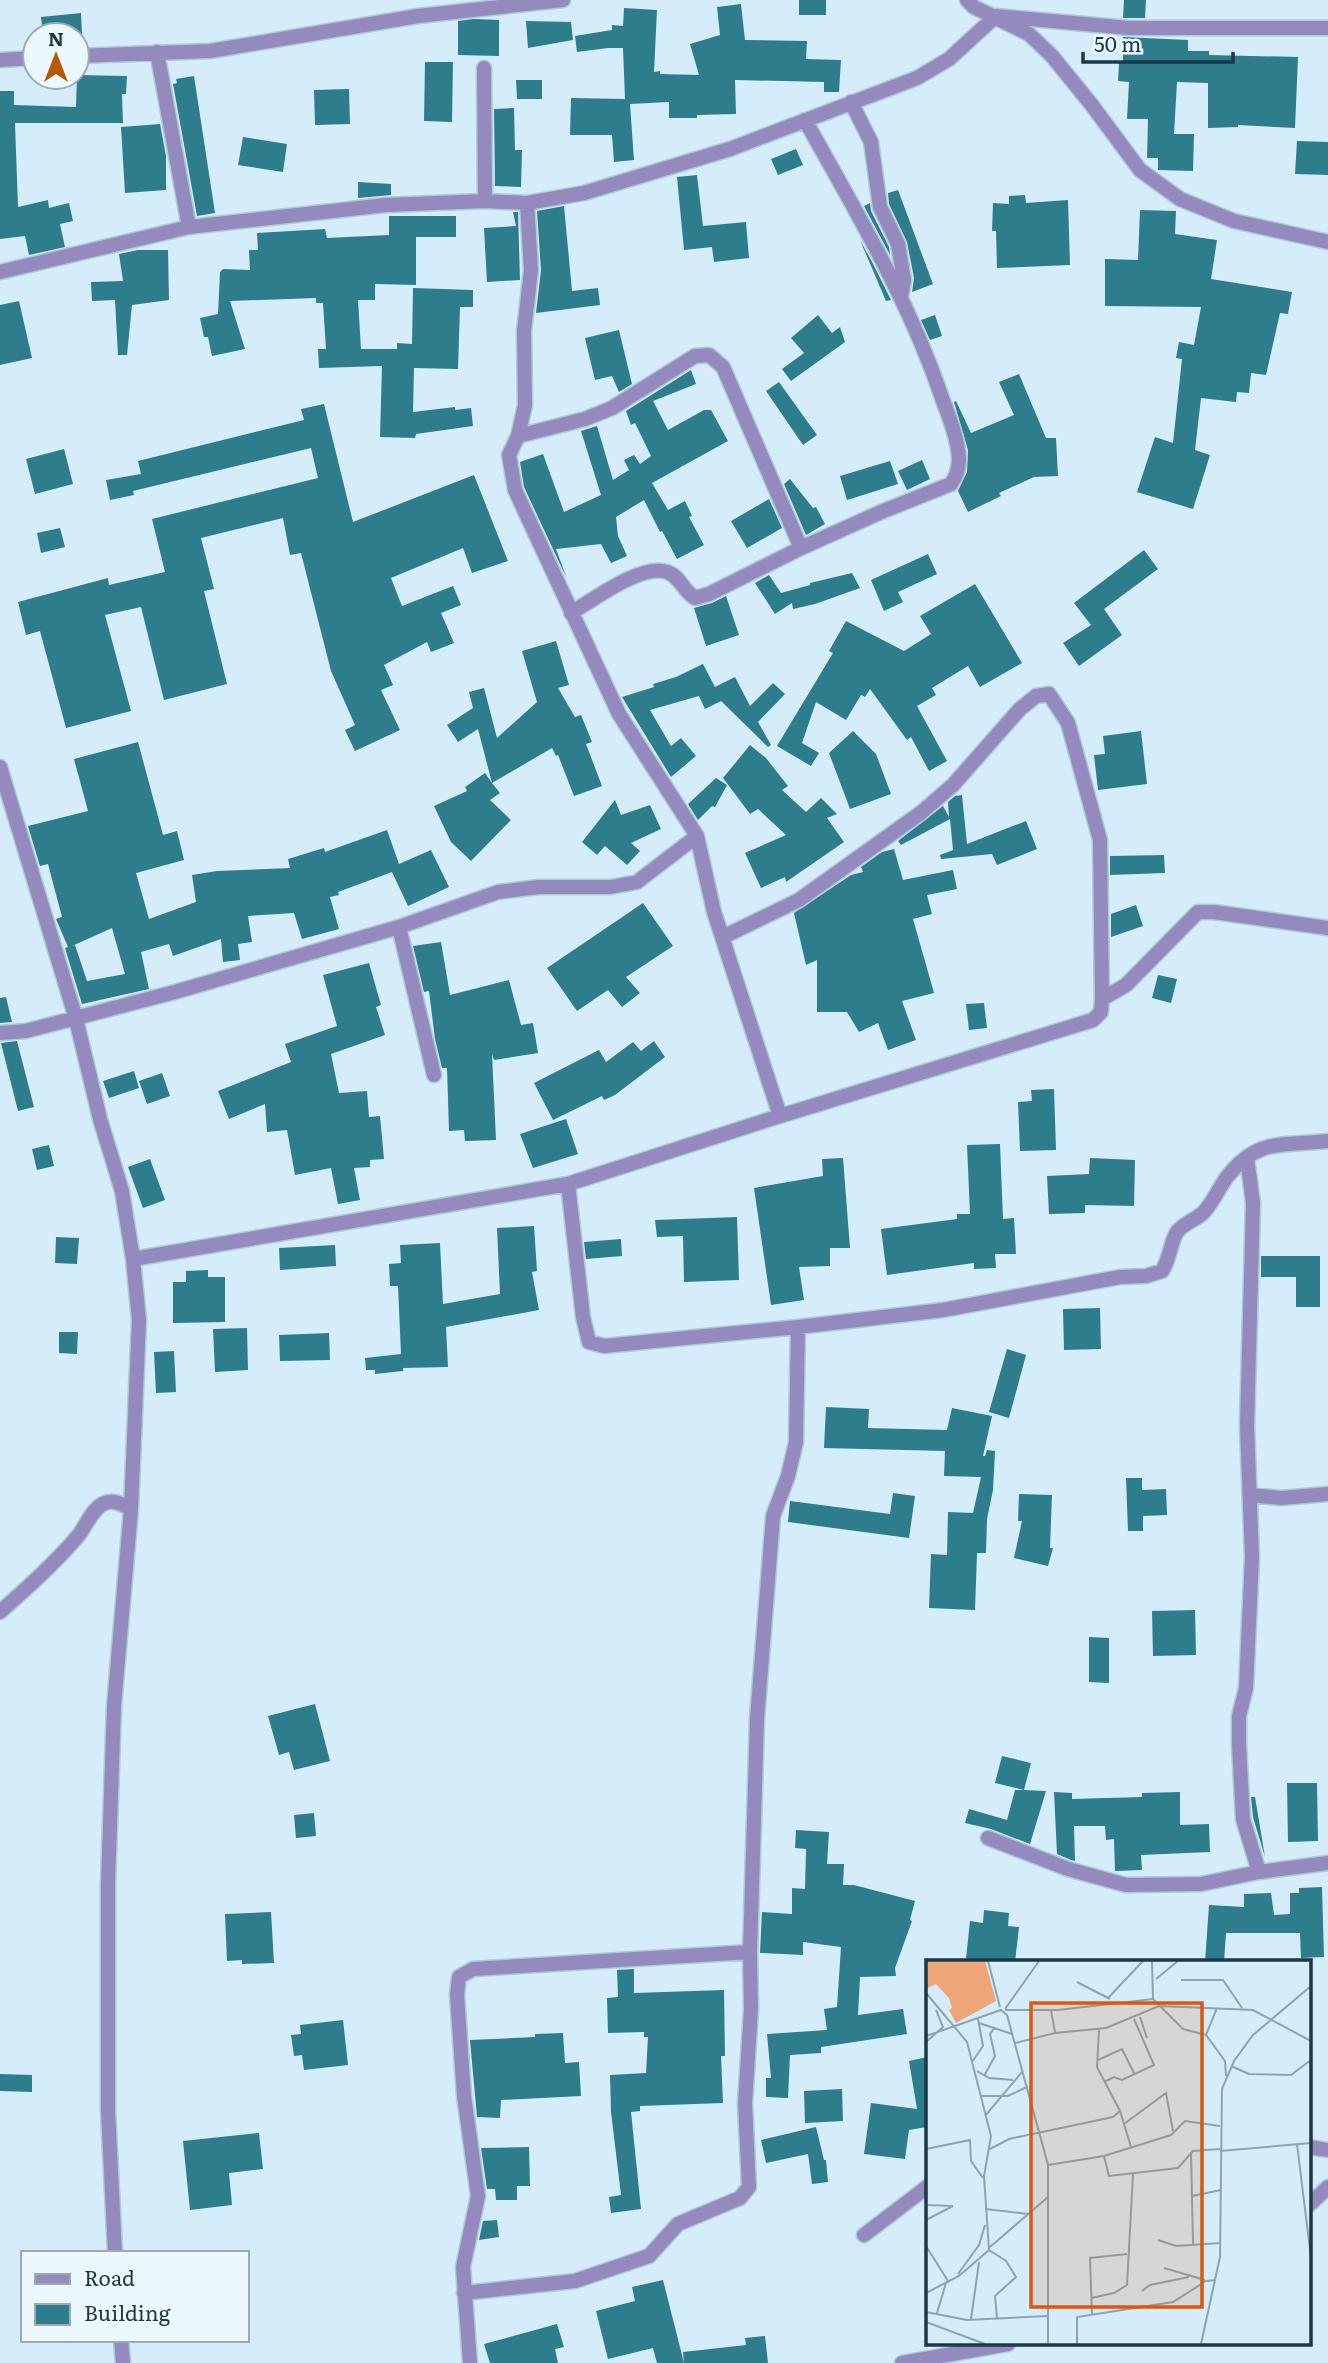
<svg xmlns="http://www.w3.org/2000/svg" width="1328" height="2363" viewBox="0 0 1328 2363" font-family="Literata,serif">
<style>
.building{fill:#2d7d8c;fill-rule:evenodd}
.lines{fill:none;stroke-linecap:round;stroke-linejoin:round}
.street-casing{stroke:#b0c9d7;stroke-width:17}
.street{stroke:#948abe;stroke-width:14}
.inset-road{fill:none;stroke:#8ca4b2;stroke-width:2}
.view{fill:#de570f;fill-opacity:0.15;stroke:#de570f;stroke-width:3.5}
.inset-edge{fill:none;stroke:#1e3745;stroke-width:3.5}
</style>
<rect width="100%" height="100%" fill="#d5edfb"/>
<path class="building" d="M799 0H826V15H799Z
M1124 0H1146L1145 18H1123Z
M741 4 745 40 807 41 806 59 841 60 839 92H824V82L735 80 736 114 697 115V118H669V102L630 104 634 160 614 162 612 135H570L571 98 625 99 623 48H608L577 52 575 36 612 30V25L623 26 624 8 657 10 654 72 660 71V74L699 75 690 44 720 35 717 7Z
M81 13 82 35H43L41 17Z
M474 19 499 20V56L458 55V21Z
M526 21 571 22 573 40 528 48Z
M1123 37 1188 40V51H1209V55L1298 57 1295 128 1238 125V127L1208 128V83L1177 82 1174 134H1194L1193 171 1158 170V158H1147L1148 119H1127L1129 82 1118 81 1119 63H1123Z
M425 62H453L452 122 424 121Z
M77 75 127 76 126 94H122L123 123H15L18 207 48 200 49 208 69 203 73 221 60 224 65 247 29 255 25 236 0 239V91H14V105L76 107Z
M194 76 215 213 197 216 173 84 177 83 176 79Z
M516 80H542V99H517Z
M349 89 350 124 315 125 314 90Z
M514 108 515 150H522L521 187 495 186 494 109Z
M160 124 166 156V190L125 193 121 127Z
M243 137 287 144 283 172 238 165Z
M1297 141 1328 142V175L1295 174Z
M796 149 803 165 778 175 771 159Z
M697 175 703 226 746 222 749 258 714 262 712 247 684 250 677 177Z
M358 182 391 184V195L358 198Z
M898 190 933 284 912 292 914 278 907 242 889 204 888 193Z
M1025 195 1026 203 1068 200 1070 265 997 268 996 231H992L993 203 1009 204V196Z
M870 203 871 211 889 247 890 255 864 206Z
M564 206 572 291 598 288 600 305 536 313 541 270 537 211Z
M1140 210 1176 211 1175 234 1217 240 1211 279 1292 292 1288 314 1280 313 1266 375 1251 373 1249 393 1237 392 1236 402 1201 398 1195 450 1210 455 1193 509 1137 492 1155 437 1173 443 1182 359 1176 358 1179 342 1194 345 1201 307 1105 306V259L1138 260Z
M513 212H518L520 280 487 282 484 228 516 226Z
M389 216H456V237H416V285L375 284V300H358L361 349H397V343L412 344 413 288 473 290V307H460L458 369 414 368 413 412 455 407V410L471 408 473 426 416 434 415 438 380 437 382 366 319 368 318 349H326L323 303H316V298L230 301 245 349 212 356 208 337H204L200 318 218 314 220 272 223 269 250 270 249 250H258L257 233 325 229 327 238 389 235Z
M860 240 871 260 891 300 886 301Z
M138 250H168L169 300 132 305 127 355H118L115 300 92 301 91 282 123 281 119 254Z
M19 301 32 358 0 365V305Z
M818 315 832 333 840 327 845 342 791 381 782 369 804 353 791 338Z
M935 315 942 336 930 340 921 320Z
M619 330 632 384 619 392 612 376 595 380 585 338Z
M691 370 696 384 653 401 668 430 704 410H711L728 441 652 483 668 510 685 501 692 516 689 517 704 545 677 559 662 531 660 532 644 500 616 517 618 536 627 556 611 563 601 544 556 549 567 579 524 487 520 462 543 454 564 512 601 495 581 431 597 426 613 480 629 470 624 460 634 455 640 464 651 456 635 423 631 425 626 411Z
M1019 374 1046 438H1056L1058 476 1034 477 999 493 1001 496 968 512 958 491 967 472 968 450 954 402 956 401 971 433 1014 415 999 382Z
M779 382 817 435 803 445 766 391Z
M324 404 353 522 474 475 508 561 472 573 463 548 391 578 402 606 453 586 461 605 441 613 454 643 431 652 427 642 384 665 393 685 381 690 400 730 355 751 345 730 355 725 331 671 301 553 290 555 283 518 201 538 214 589 204 591 227 684 164 700 141 607 105 615 131 711 66 728 40 631 26 635 18 602 108 578 109 585 165 572 152 519 318 478 311 448 133 491 134 495 110 500 106 480 141 474 138 461 304 420 301 409Z
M64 449 73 484 35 494 26 459Z
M922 460 930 479 907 490 898 471Z
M890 461 898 484 847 500 840 476Z
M790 479 813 508 816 507 825 524 806 535 784 484Z
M769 499 782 528 747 548 731 521Z
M60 528 65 547 41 553 37 533Z
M1144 550 1158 569 1104 609 1122 635 1079 666 1063 643 1091 625 1074 603Z
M928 554 937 574 898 592 903 602 884 611 871 580Z
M852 573 860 588 815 604 793 609 792 603 775 614 755 583 769 575 781 593 810 585V583Z
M975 584 1022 663 980 687 968 666 932 688 936 695 917 706 947 761 929 771 911 737 907 740 870 689 865 697 861 695 846 720 816 702 802 743 819 753 811 766 777 746 833 653 829 651 846 621 904 651 931 634 920 616Z
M726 596 739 635 706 646 694 608 712 603Z
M556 641 569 685 558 688 575 717 581 715 592 742 586 744 602 786 574 796 558 755 556 756 552 748 492 783 500 793 490 800 511 820 471 861 451 842 434 806 467 791 465 787 485 773 492 783 478 729 458 742 447 725 473 708 469 692 484 688 497 738 537 702 522 651Z
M703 664 715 687 735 677 750 706 773 683 785 694 758 722 771 745 768 747 721 701 705 709 699 696 650 710 671 746 681 738 696 756 671 777 622 697 654 687 653 684 676 677Z
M853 731 876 754 891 794 850 809 829 753Z
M1141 731 1147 784 1098 790 1094 755 1105 754 1103 736Z
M138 742 163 835 177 831 184 860 136 873 149 919 196 902 192 875 217 871 290 868 288 859 324 848 325 852 387 830 399 864 431 850 449 887 408 906 392 872 338 892 339 895 330 897 339 929 302 939 294 913 248 916 252 942 238 944 240 960 223 962 221 939 173 956 169 944 141 952 149 989 82 1004 65 948 68 947 56 919 62 917 48 864 40 866 28 826 88 811 74 759ZM112 928 125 974 87 981 75 945 72 946Z
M750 745 766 758 788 786 782 790 806 812 821 798 837 814 827 818 844 842 786 882 785 877 761 888 745 853 786 835 758 809 750 814 723 778Z
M716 778 727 785 715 807 712 806 698 820 688 804Z
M962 795 967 844 1026 821 1037 849 997 865 992 854 941 859 940 855 953 850 950 819 901 845 898 841 943 806 949 817 948 802 955 796Z
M615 800 621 815 650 805 661 829 631 843 640 851 627 865 605 846 597 855 582 842Z
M894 849 903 880 953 870 957 889 927 895 932 914 913 919 934 993 902 1001 916 1040 888 1050 878 1023 859 1032 847 1012H817V960L806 965 794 913 851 875 863 872 861 867 882 852Z
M1164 855 1165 873 1110 875V856Z
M643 903 673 946 626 977 640 993 622 1007 608 990 577 1011 547 968Z
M1136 905 1143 926 1111 937V914Z
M441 942 450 995 509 980 521 1025 533 1023 538 1053 494 1060 492 1054 496 1140 465 1141 464 1130 449 1131 447 1068H442L435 1039 429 991 424 992 413 946Z
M369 963 381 1005 376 1007 385 1035 331 1054 339 1093 367 1091 369 1117 380 1116 384 1159 370 1160V1167L354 1168 360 1200 338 1204 331 1168 295 1175 287 1130 267 1132 265 1104 229 1119 218 1091 291 1062 285 1044 337 1026 323 975Z
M1158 975 1177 979 1171 1003 1152 998Z
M6 997 12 1022 0 1023V998Z
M984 1003 987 1028 969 1030 966 1004Z
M17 1041 34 1107 18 1111 1 1043Z
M654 1041 665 1057 615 1095 604 1100 602 1096 553 1120 534 1083 599 1050 606 1062 633 1042 641 1051Z
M134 1071 139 1088 109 1098 103 1081Z
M162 1073 170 1096 147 1104 139 1081Z
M1054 1089 1056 1150 1020 1151 1018 1102 1032 1101 1031 1090Z
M566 1119 578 1154 533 1168 520 1134Z
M1000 1144 1003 1219 1014 1218 1016 1254H995L996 1268 974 1269V1263L887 1275 881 1229 957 1219V1214H970L967 1145Z
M49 1145 54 1166 37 1170 32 1149Z
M843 1158 850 1248H830V1266L799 1267 804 1300 771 1305 754 1188 823 1176 822 1159Z
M1090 1158 1135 1160 1134 1206 1085 1205V1213L1049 1214 1047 1176 1089 1174Z
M150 1159 165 1200 143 1208 128 1167Z
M737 1217 739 1280 684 1282 683 1236 657 1237 655 1220Z
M534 1226 537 1271 532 1272 539 1310 446 1327 448 1367 403 1368V1371L375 1374V1370H366L365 1358 401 1354 398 1286H390L389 1264 401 1263 400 1245 440 1243 443 1304 500 1294 497 1228Z
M56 1237 79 1238 77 1264 55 1263Z
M621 1239 622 1256 586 1259 584 1242Z
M335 1245 336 1266 280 1270 279 1248Z
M1261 1256H1320V1307H1296V1277H1261Z
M208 1270V1277H225V1322L173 1323V1282H186V1271Z
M1100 1308 1101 1349 1064 1350 1063 1309Z
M247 1328 248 1370 215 1372 213 1329Z
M59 1332H78L77 1354 59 1353Z
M329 1333 330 1360 280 1361 279 1335Z
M1007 1349 1026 1355 1009 1418 989 1412Z
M174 1351 176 1392 156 1393 154 1352Z
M826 1407 869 1409 868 1428 947 1430 952 1408 992 1416 983 1456H985L987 1450 995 1451 993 1490 987 1519 986 1553H977L975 1610 929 1608 931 1554 947 1555 948 1512 973 1513 981 1477 944 1476 945 1451 824 1448Z
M1126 1478H1142V1490L1166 1489 1167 1515 1143 1516V1531H1128Z
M893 1493 915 1496 909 1538 788 1522 790 1501 890 1514Z
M1019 1494 1052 1495 1050 1548H1053L1048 1566 1014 1558 1022 1521H1018Z
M1195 1610 1196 1655 1153 1656 1152 1611Z
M1089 1637 1109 1638V1683L1089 1682Z
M315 1704 330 1761 294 1770 289 1752 279 1755 268 1716Z
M1002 1756 1031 1763 1024 1790 1046 1791 1030 1844 991 1829 965 1823 969 1809 1007 1820 1015 1790H1024L995 1783Z
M1287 1783H1317L1318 1841 1288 1842Z
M1054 1792 1072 1793V1799L1142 1797V1793L1180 1792V1825L1209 1824 1210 1852 1141 1855 1142 1870 1115 1871 1114 1839 1106 1840 1105 1826H1074L1075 1861 1071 1860 1057 1854Z
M1251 1797H1255L1265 1857 1253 1817Z
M314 1813 316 1836 296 1838 294 1815Z
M796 1830 829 1832 827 1864H844L843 1885H854L915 1901 910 1920 912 1921 895 1968 896 1976 860 1977 858 2015 903 2009 907 2034 821 2047V2053L790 2055 788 2098 766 2097V2078H771L767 2034 827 2030 824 2009 837 2007 841 1947 803 1942V1955L760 1953 762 1912 792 1914V1888L805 1889 806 1849 795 1848Z
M1322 1887 1324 1957 1301 1958 1300 1933H1226L1224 1962H1205L1209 1905 1244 1907V1894L1271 1893 1274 1915 1290 1914V1893H1299V1888Z
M984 1910 1009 1913 1008 1926 1019 1927 1015 1962 966 1959 970 1921 983 1923Z
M271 1912 274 1963 242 1964V1960L227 1961 225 1914Z
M634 1969V1993L724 1990 725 2056H721L723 2103 640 2106V2111L631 2112 641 2209 611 2213 609 2197 621 2195 611 2112 610 2075 646 2073 648 2037H644V2032L608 2033 607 1998 618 1997 617 1970Z
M343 2020 348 2065 304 2070 302 2055 294 2056 291 2035 301 2034 300 2025Z
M563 2033 565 2063 579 2062 581 2096 501 2100 500 2118 477 2117 470 2040 535 2037V2034Z
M927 2057V2127L909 2130 905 2159 864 2154 871 2103 917 2109 909 2061Z
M0 2074 32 2075V2092L0 2091Z
M842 2089 843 2121 805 2123 804 2091Z
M816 2127 824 2160H826L828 2182 812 2184 808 2154 766 2163 761 2140Z
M259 2133 263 2169 229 2173 232 2205 190 2210 183 2141Z
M529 2147 530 2186H517V2200H496L495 2189H487L481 2148Z
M497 2220 499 2237 479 2240 483 2221Z
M663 2280 684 2363H657L653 2348 608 2359 596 2311 635 2301 632 2287Z
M557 2324 564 2347 555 2349 558 2363H490L484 2344Z
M765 2336 768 2363H684L683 2352 746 2345 745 2338Z"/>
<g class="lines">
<defs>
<path id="street" d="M967 0 974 7 1029 34 1052 56 1091 104 1140 170 1180 199 1234 221 1328 242
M157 52 189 227
M77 56 210 51 418 16 563 0
M0 60 35 58
M484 68 485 201
M851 102 871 142 880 207 898 244 904 280 901 297
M527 203 531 270 524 331 525 405 518 436 509 455 515 490 619 714 697 836 714 912 780 1116
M0 272 189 227 386 205 485 201 527 203 584 193 730 149 917 78 949 59 996 16 1129 28H1328
M518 436 585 419 612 408 695 356 709 355 723 367 801 548
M571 613C593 600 642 563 667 572 680 576 683 591 695 598L709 594 801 548 881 512 951 484C956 477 959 469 959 459 958 438 949 417 942 398 909 300 855 210 805 120
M0 767 76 1019 100 1119 122 1191 133 1259 139 1320 131 1509 114 1706 108 1884V2110L115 2253
M399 927 434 1075
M1102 999 1126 985 1198 912H1214L1328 928
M0 1033 26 1031 175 992 399 927 498 892 539 887H611L637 882 697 836
M1247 1158 1253 1203 1247 1426 1252 1557 1246 1688 1239 1716V1745L1243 1819 1259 1872
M568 1184 583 1317 589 1342 604 1346 798 1327 943 1310 1120 1277 1146 1276 1162 1271C1170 1259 1171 1240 1177 1232 1184 1223 1195 1220 1203 1213 1212 1204 1219 1188 1227 1177 1258 1137 1284 1146 1328 1141
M133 1259 568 1184 780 1116 1093 1020 1101 1012 1102 999 1100 840 1068 723 1049 694 1036 696 1020 709 953 785 922 812 799 900 723 937
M1251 1495 1281 1498 1328 1494
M0 1612C27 1588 54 1564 78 1536 86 1526 93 1507 105 1503 114 1499 123 1505 131 1509
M988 1838 1068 1869 1126 1885 1201 1884 1259 1872 1328 1863
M1309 2147 1328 2150
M1309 2205 1328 2187
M864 2235 927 2187
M464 2293 575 2281 649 2256 678 2224 740 2198 749 2187 745 2103 751 2010 750 1952 757 1719 773 1516 788 1476 796 1442 798 1327
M121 2340 123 2363
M470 2363 463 2267 478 2196 464 2096 457 1995 459 1977 473 1969 750 1952
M902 2363 1008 2344"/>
</defs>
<use href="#street" class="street-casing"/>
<use href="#street" class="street"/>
</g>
<g transform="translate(926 1960)">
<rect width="385" height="385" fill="#d5edfb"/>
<path d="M0 1H59L70 41 30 63 23 50 26 48 23 38 10 24 0 29Z" fill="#eea678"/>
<path class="inset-road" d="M62 1 74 47M226 1 227 39M230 19 252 1M255 20H297L316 48M151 22 184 39M0 33 41 82 65 176 58 216 63 290 33 316 0 333M182 38 217 1M79 49 113 1M79 50H132L227 39 257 69 280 75 299 101 300 116M125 50 129 72M214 57 221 78M53 63 86 74M173 70 171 107 194 151 205 187M280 75 291 48M0 76 75 50 81 55 122 205V384M0 82 17 67 10 50M89 83 129 73 180 68 233 46 327 50 385 81M172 100 196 89 208 113M46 102 57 86 52 59M305 106 323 114 365 115 385 100M51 111 63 118 87 120M58 116 69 96 64 74 69 67M178 122 188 117 196 120 228 105 208 59M55 136H82L101 127M59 156 96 112M198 164 240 133 247 171M371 184 385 298M0 189 44 180 45 201 57 218M64 189 83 179 187 157 194 151M294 191 385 183M265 192 267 284M178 196 183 216 252 208 267 191 294 189M122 205 178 196 245 175 259 161 294 166M266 236 295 230M0 245 27 246M59 249 102 254M0 260 27 246M232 280 250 286 295 283M0 286 22 321M64 287 122 237M63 290 80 301 90 317 69 336 71 358M238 308 279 320M32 314 53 285 59 265M216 331 224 325 263 317M165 338 188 333 201 325 207 214M0 352 41 360 121 356M11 353 20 323M166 355 164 298 201 294M45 359 53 302M0 362 59 384M151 384V357L247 342 280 321 290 320M275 384 294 297 296 129 308 101 327 75 385 26"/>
<path class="view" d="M105 43H276V347H105Z"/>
<rect width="385" height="385" class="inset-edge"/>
</g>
<rect x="21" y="2251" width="228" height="91" fill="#ecf8ff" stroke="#9aabb5" stroke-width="2"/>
<rect x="35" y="2274" width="35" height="10" fill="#948abe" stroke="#9aabb5" stroke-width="2"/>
<text x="84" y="2286" font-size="21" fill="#1e3745">Road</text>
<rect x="35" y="2304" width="35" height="21" fill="#2d7d8c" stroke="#9aabb5" stroke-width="2"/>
<text x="84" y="2321" font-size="21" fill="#1e3745">Building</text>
<g transform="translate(56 56)"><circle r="33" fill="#ecf8ff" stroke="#9aabb5" stroke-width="2"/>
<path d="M0-5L12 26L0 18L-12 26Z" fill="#b65902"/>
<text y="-10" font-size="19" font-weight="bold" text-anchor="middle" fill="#1e3745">N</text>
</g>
<path d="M1083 52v10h150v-10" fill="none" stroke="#1e3745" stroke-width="3.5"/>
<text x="1094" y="52" font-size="21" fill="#1e3745" stroke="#ecf8ff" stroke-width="5" paint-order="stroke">50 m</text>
</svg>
